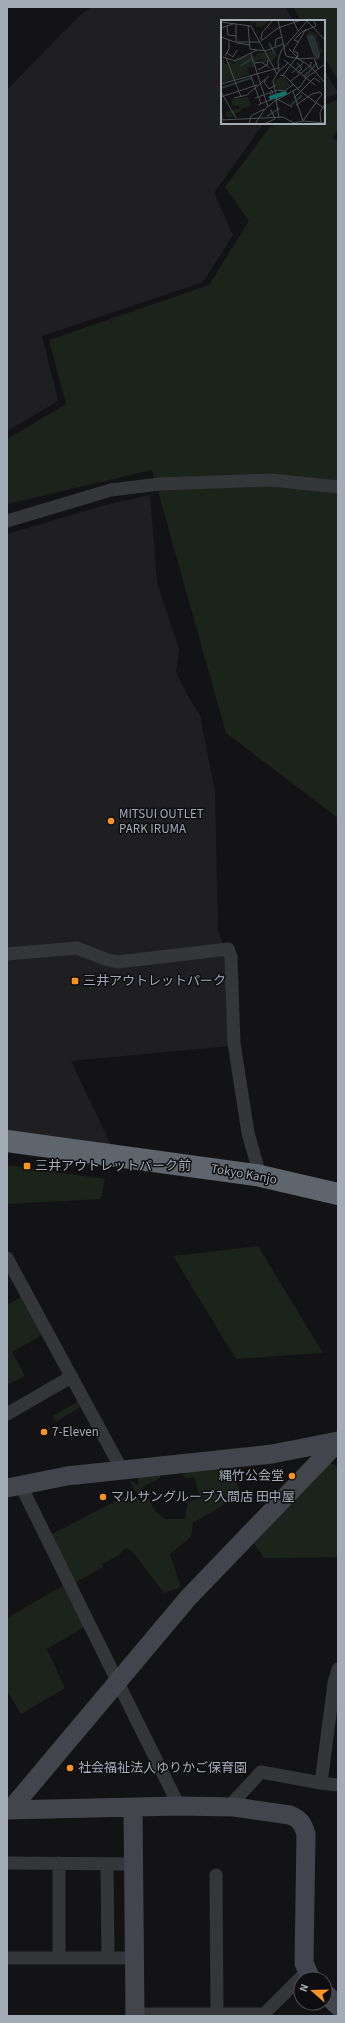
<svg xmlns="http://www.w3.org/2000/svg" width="345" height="2023" viewBox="0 0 345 2023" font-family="'Source Sans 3','Noto Sans JP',sans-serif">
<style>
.built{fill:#1f1f22}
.green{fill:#1b231b}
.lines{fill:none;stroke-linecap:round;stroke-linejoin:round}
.street{stroke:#34363a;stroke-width:13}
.secondary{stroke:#42454b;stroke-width:19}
.highway{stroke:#5f656c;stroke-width:22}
.poi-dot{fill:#ff9321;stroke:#0e0e10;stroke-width:1.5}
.labels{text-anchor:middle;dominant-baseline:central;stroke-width:3;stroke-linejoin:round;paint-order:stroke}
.poi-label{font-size:13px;fill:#a3acb7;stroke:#0e0e10;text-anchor:start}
.street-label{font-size:13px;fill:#a3acb7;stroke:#0e0e10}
.inset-river{fill:none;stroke:#28353a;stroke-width:2}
.inset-road{fill:none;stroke:#4d5056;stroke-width:1}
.view{fill:#0f766e;fill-opacity:0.15;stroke:#0f766e;stroke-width:2}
.inset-edge{fill:none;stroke:#a3acb7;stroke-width:2}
</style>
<rect width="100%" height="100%" fill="#131315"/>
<path class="built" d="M91 7H285L293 21H222V123H264L214 193 233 235 203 282 42 336 58 401 7 431V90L76 19Z
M324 70 338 93 324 99Z
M150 495 157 583 179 649 176 672 188 696 200 715 215 792 218 930 228 961 230 1046 71 1061 112 1147 7 1133V534L109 504Z"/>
<path class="green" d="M293 7H338V80L324 57V21H301Z
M338 99V130L332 138 338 141V818L226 733 152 470 7 504V439L66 404 49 340 209 285 249 221 225 187 270 127 279 123H324V105Z
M7 1165 105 1179 101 1199 7 1204Z
M258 1246 323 1353 236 1359 173 1256Z
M23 1296 44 1334 12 1352 25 1376 7 1385V1305Z
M79 1401 82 1406 56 1422 53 1416Z
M324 1461 338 1466V1557L264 1558 251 1539Z
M229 1468 242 1494 193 1523 191 1537 170 1554 181 1587 164 1593 132 1551 126 1548 118 1556 102 1564 103 1567 73 1584 48 1536 130 1494 140 1500 130 1481 134 1482 138 1486V1477L161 1474 160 1478 142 1487V1491L146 1499H149L155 1511 165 1519H185L188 1502 200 1497 194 1477 185 1479 182 1472Z
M66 1584 86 1626 47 1649 65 1688 21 1714 7 1691V1618Z"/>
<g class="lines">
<path class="street" d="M7 521 111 490 159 484 271 480 338 487
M7 954 77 948 105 959 118 962 228 949 231 957 234 1043 248 1133 258 1168 256 1175
M7 1258 122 1470
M7 1414 71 1377
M20 1484 179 1806
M338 1669 334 1683 321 1783 338 1785
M234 1807 235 1800 261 1772 321 1783
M7 1863 134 1864
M59 1863V1958
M107 1864 108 1958
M216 1875 217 2014
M7 1958H134
M135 2014H264L307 1971"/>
<path class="secondary" d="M7 1488 67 1476 272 1454 338 1441
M133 1808 135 2016
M7 1810 179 1806 234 1807 290 1815C300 1819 303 1824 306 1834L304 1963 311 1979
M10 1810 188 1598 338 1442
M325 1993 338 2006"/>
<path class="highway" d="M7 1141 256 1175 338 1194"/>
</g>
<g class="poi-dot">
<circle cx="111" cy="821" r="4"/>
<rect x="71" y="977" width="8" height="8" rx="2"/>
<rect x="23" y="1162" width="8" height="8" rx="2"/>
<circle cx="44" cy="1432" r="4"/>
<circle cx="292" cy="1476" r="4"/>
<circle cx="103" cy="1497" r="4"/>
<circle cx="70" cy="1768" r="4"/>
</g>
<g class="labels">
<g class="poi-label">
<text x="119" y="814">MITSUI OUTLET<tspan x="119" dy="15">PARK IRUMA</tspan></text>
<text x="83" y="981">三井アウトレットパーク</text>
<text x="35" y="1166">三井アウトレットパーク前</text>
<text x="52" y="1432">7-Eleven</text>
<text x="284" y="1476" text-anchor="end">縄竹公会堂</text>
<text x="111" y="1497">マルサングループ入間店 田中屋</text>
<text x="78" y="1768">社会福祉法人ゆりかご保育園</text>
</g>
<g class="street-label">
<text transform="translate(244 1174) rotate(10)">Tokyo Kanjo</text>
</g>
</g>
<g transform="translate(221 20)">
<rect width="104" height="104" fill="#131315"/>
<path d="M50 0 40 8 39 6 36 8 34 2 30 4 29 1ZM88 10 97 15 96 22 98 21 99 29 102 31 99 34V41L88 13 96 41 90 35 93 37 85 16ZM57 28 55 32 53 30 56 36 51 41 42 43 41 39 36 40 32 47 26 48 29 54 0 63V41L2 39 4 44 8 41 14 44 15 42 12 41 16 37 30 35 34 37 36 33H48V32ZM63 56 69 65 61 71 57 70 53 61ZM27 77 30 84 27 87 20 89 19 93H32L20 94 18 92 11 96 13 97H5V92L20 88 16 85 11 86 10 79Z" fill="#1b231b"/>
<path class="inset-river" d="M89 15 97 39M89 16 87 17 94 36 97 39M89 16 92 17 98 34 97 37M48 23 54 34M19 46 31 39M83 57 96 43M0 68 30 58M70 85 81 75M46 96 59 88"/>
<path class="inset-road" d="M57 0 65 36 78 39 90 47 104 63M72 0 77 11M85 0 104 20M0 2 30 6 56 54M15 4V22M6 5 7 15 15 16M27 5 29 29 36 30M0 8 12 4M0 17 14 22H39M40 20 41 13 52 0M40 21 57 8 80 0M78 22 73 20 81 12 95 6 93 1M16 23 29 25M54 26 55 19 61 17M68 29 78 39 93 38 97 49M72 31 85 9M6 33 12 37 16 30M30 34 47 87M4 36 8 29V20M2 37 14 41 36 30 45 31 62 24M5 38 20 77M63 40 94 65M34 43 40 42 48 47M76 43 81 49 76 53M37 50 46 45 47 40M58 51 67 43M71 53 83 42M59 55 64 56 79 71 104 89M62 55 76 37 77 33 72 31M30 56 40 84M45 60 43 62 48 69 55 65M70 61 90 45V42M0 64 57 48M50 70 55 79 58 98M72 71 82 101M0 72 15 98M0 77 36 65M13 78 26 75 48 56M34 78 56 70 63 71 72 65M73 78 93 58 99 62M56 79 71 87M54 81 79 67 85 58 104 44M0 84 1 100M37 85 51 79 49 72M75 85 91 74 99 72M0 100 62 97 73 103 82 101 104 103M82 101 101 74 99 72M28 104 30 96 43 89M34 104 43 90 56 79 52 61 58 51 57 41 60 31 87 0M43 104 54 99 50 90M100 104 99 92 104 84"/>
<path class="view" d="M64 72 65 74 50 79 49 77Z"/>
<rect width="104" height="104" class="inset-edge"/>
</g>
<rect width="345" height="2023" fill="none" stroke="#a3acb7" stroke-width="16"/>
<g transform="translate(313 1991) rotate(290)"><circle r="19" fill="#0e0e10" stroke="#4a4d53"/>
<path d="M0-3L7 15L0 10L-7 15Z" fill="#ff9321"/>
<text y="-6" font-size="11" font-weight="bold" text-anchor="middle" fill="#a3acb7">N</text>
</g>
</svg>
